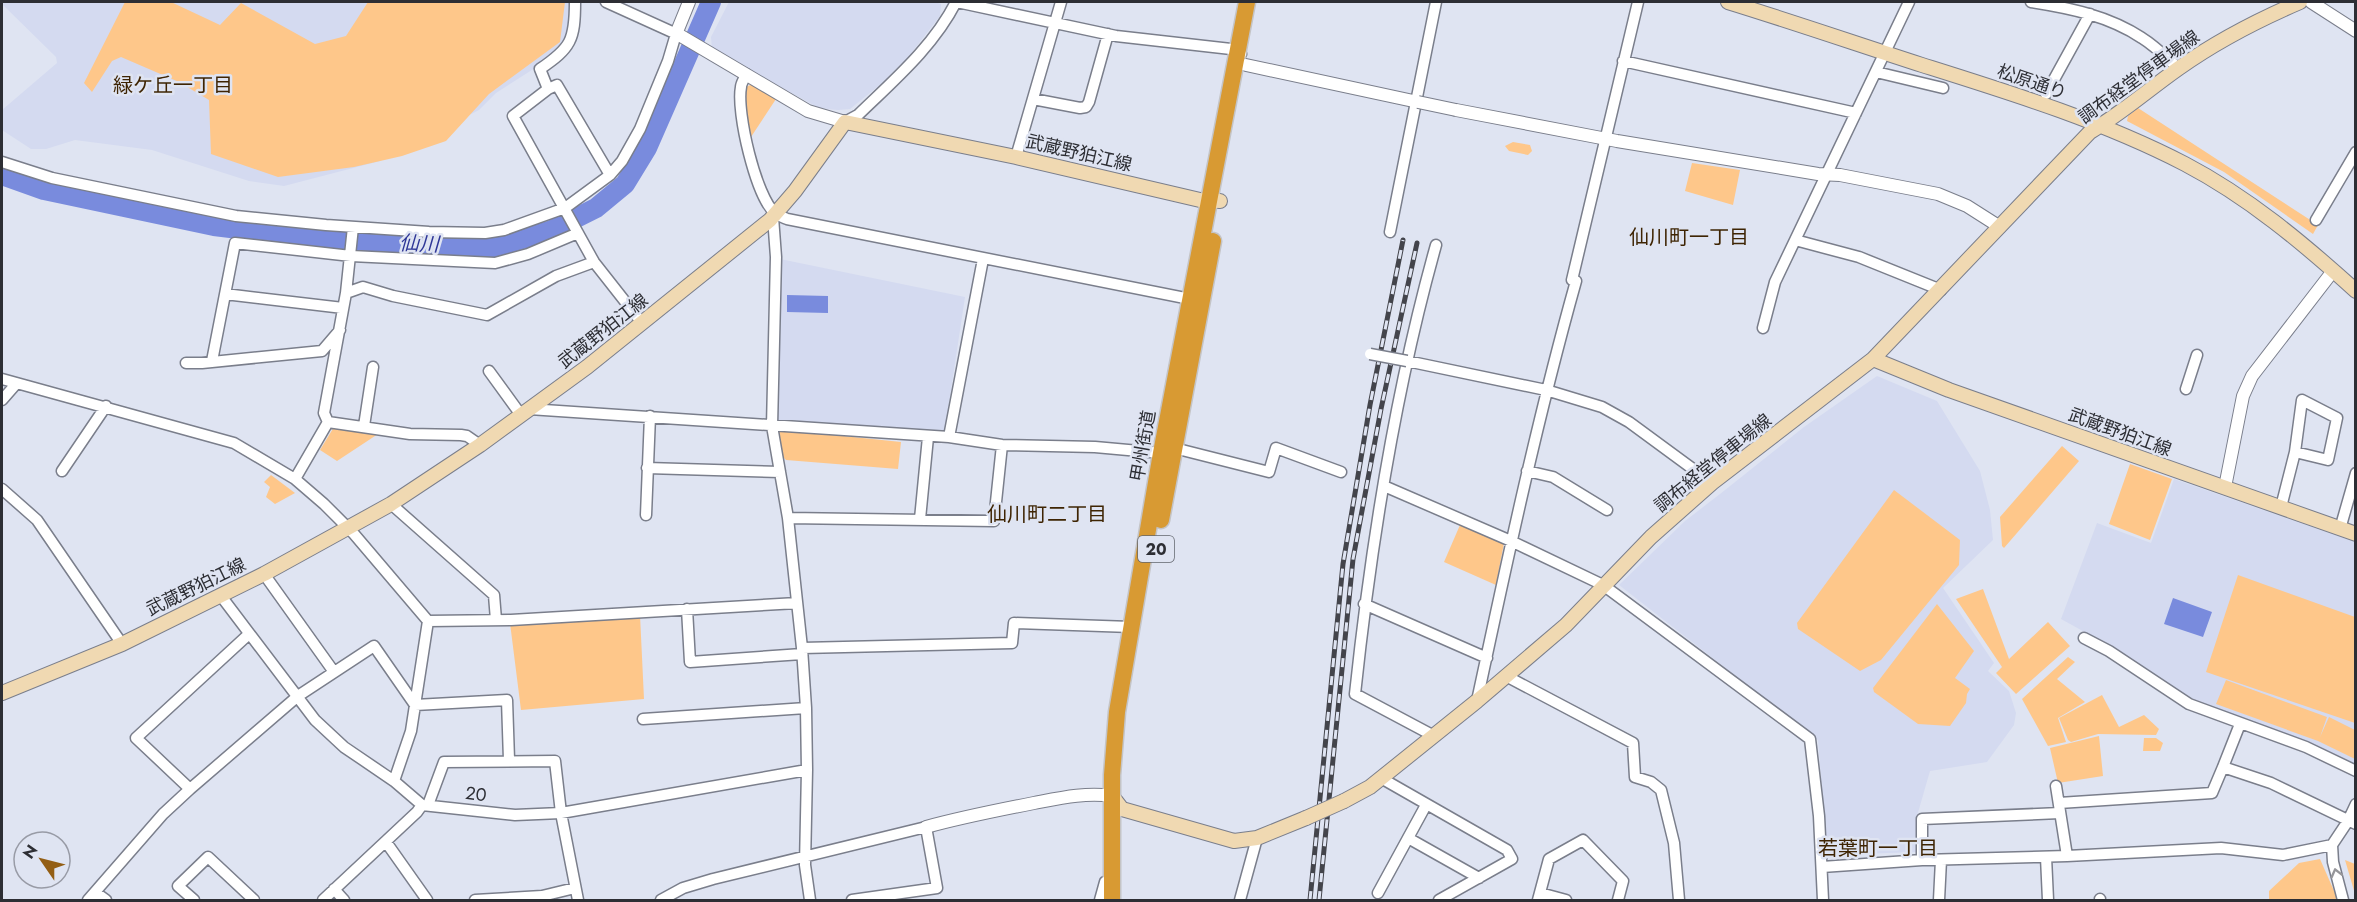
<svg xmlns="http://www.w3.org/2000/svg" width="2357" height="902" viewBox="0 0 2357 902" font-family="Jost,'Noto Sans JP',sans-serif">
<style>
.built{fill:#d4daf0}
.green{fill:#fec78a}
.water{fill:#798bdd}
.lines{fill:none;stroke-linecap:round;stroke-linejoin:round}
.river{stroke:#798bdd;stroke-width:20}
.minor-casing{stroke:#7a7e8b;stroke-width:13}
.tertiary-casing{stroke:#7a7e8b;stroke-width:14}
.secondary-casing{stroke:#7a7e8b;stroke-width:16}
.trunk-casing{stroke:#c4c4c6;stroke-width:19}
.minor{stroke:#fff;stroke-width:10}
.tertiary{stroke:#fff;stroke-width:12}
.secondary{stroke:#f0d9b2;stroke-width:14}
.trunk{stroke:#d89a33;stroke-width:16}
.rail-casing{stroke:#43444b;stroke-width:5}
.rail{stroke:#dfe4f2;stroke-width:3;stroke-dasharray:9;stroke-linecap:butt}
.minor-bridge-casing{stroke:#7a7e8b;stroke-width:13;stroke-linecap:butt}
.tertiary-bridge-casing{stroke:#7a7e8b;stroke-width:14;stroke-linecap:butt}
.secondary-bridge-casing{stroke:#7a7e8b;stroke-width:16;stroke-linecap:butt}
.minor-bridge{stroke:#fff;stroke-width:10}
.tertiary-bridge{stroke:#fff;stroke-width:12}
.secondary-bridge{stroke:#f0d9b2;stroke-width:14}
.oneway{stroke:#96969a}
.labels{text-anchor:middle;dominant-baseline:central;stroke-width:5;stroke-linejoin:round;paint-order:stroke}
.shield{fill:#dfe4f2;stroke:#62656d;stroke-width:1.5}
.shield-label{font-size:16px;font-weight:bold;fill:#2d2e34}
.street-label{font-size:18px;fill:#2d2e34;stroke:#dfe4f2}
.neighbourhood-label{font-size:20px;fill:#3e2403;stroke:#dfe4f2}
.water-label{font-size:20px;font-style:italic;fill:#2f3797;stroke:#dfe4f2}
</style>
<rect width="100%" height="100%" fill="#dfe4f2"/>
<path class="built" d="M2 2H571V18L566 42 560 52 496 93 479 110 380 161 284 186 249 181 152 150 75 140 46 149H31L2 130V110L57 63 56 57 2 4Z
M729 2H935L941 4 940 16 909 56 881 84 850 109 838 110 819 108 712 50 711 37Z
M780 259 965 297 944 436 778 420Z
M1877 376 1937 401 1980 471 1990 510 1993 540 1943 588 1994 663 1988 671 2009 691 2016 713 2014 725 1987 762 1930 771 1917 816 1918 852 1827 855 1818 740 1619 585 1685 521 1720 494 1804 427Z
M2174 479 2355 542V767L2192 702 2110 646 2061 619 2097 523 2151 543Z"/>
<path class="green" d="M125 2H171L220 25 241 3 315 44 346 36 368 2H565L560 42 489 94 446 141 402 156 354 167 278 177 211 154 209 100 179 82 121 57 112 61 92 92 84 83Z
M752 84 776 99 751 137 746 117V87Z
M2138 108 2318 225 2313 234 2224 172 2127 121 2128 116Z
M1513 142 1530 145 1532 151 1528 155 1509 151 1505 146Z
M1692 163 1740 170 1733 205 1685 191Z
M334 427 378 434 337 461 320 450Z
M776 429 901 442 898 469 786 460 782 456Z
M2062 446 2079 461 2004 548 2002 546 2000 517Z
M2130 464 2172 479 2150 540 2109 524Z
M271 475 295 493 275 504 266 497 270 487 264 482Z
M1894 490 1960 540 1959 565 1881 660 1860 671 1798 629 1797 623Z
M1460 525 1504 543 1496 585 1444 562Z
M2238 575 2355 617V723L2206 672Z
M1983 589 2009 659 2048 622 2070 646 2016 694 1996 673 2002 667 1956 599Z
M1937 604 1974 651 1955 678 1970 689 1967 694 1966 703 1950 726 1918 724 1874 692 1873 688Z
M640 615 644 699 521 710 510 623Z
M2068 657 2075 662 2057 679 2085 702 2058 718 2066 742 2048 746 2022 699Z
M2226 680 2327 717 2320 737 2329 717 2355 730V759L2318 741 2216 704Z
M2102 695 2119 727 2144 715 2159 729 2156 735 2098 734 2071 742 2068 740 2059 718Z
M2099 736 2103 776 2058 783 2050 748Z
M2144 738H2156L2163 743 2160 751H2143Z
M2320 859 2338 900H2269V891L2299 863Z
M2345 860 2355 864V894Z"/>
<path class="water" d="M787 295 828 296V313L787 312Z
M2173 598 2212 612 2203 637 2164 624Z"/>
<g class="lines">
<path class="river" d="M2 175 44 190 214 226 338 241 450 247H496L552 230 596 208 625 184 647 148 711 2"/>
<defs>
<path id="minor" d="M575 2C575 40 571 48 540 69L548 89 513 116 594 262 642 323
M606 2 681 36
M957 2 1116 36 1231 49 1239 50 1241 54
M2031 2C2070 8 2109 16 2142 38 2155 46 2167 58 2178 68
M1623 61 1856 113
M1876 72 1943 88
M746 74C745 78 741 83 741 87 736 112 756 197 775 213 778 216 783 217 787 219L1190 299
M548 89 557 85 610 175
M2046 94 2090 14
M1033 99 1080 108 1086 107 1089 102 1108 34
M845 122 858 115C894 80 933 47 956 2
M1016 157 1061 2
M2 162 52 178 236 216 326 225 429 232 485 233 504 230 565 208 610 175 622 161 640 129 668 61 676 34
M773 217 776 257 772 426 788 518 802 648 806 708 807 770 805 865 810 900
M2316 220 2356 152
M1390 232 1436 2
M1795 240 1859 257 1941 290
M1572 280 1638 2
M346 293 363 287 393 296 487 315 556 276 594 262
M225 294 343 308
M1763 328 1775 282 1909 2
M212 361 235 243 351 256 495 263 528 254 578 233
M1407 361 1546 390 1602 407 1629 422 1712 483
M186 363H202L322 351 340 330
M489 371 521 415
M2 379 234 443 295 479 324 504 354 534 428 621 411 731 394 781
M2186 389 2197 355
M2 400 16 384
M529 409 949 437 1002 445 1095 447 1161 453
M328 422 324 413 346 293 353 227
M328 422 410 434 461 435 467 436 480 445
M364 426 373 367
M949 437 983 259
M1174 448 1269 472 1276 448 1341 472
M647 468 780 472
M62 471 106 406
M1527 471 1553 477 1607 510
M295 479 328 422
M1384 486 1511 541 1603 585 1810 739 1819 816 1823 900
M2 489 37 520 122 644
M391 504 494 595 496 620
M2281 507 2295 452 2302 400 2337 418 2328 460 2295 452
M646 515 650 416
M788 518 994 521 1002 445
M920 519 928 437
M2340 529 2356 473
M264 574 334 672
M221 596 315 720 344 747 394 781 422 805 515 815 561 813 807 770
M1364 604 1487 658
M687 609 690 662 802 654
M428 621 511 620 797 603
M2084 638 2109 651 2189 704 2306 747 2356 771
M802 648 1012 643 1014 623 1131 627
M1506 676 1633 743 1635 777 1651 782 1661 790 1674 843 1679 900
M1477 701C1507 561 1537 420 1576 281
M643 719 806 708
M2240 724 2223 767 2271 783 2356 824
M1434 736 1355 694C1371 544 1395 391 1436 245
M1381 778 1507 850 1512 859 1439 900
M2056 786 2067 856
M190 789 136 738 249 634
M2059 803 2212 793 2223 767
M428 805 444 762 555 761 561 813 578 900
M1408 838 1479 878
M386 842 427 900
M2046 857 2048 900
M1922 860V819L2060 813
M1822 867 1922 860 2067 856 2221 848 2283 855 2332 845
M334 889 344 900
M95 892 106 900
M1378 893 1426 805
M1540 893 1566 900
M2100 899V900
M88 900 163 814 190 789 298 696 374 646 415 705 507 700 509 760
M194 900 178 886 208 857 254 900
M323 900 417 812 422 805
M475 900 542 896 575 888
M661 900 683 888 713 879 926 827 937 888 852 900
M1100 900 1105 882 1112 881
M1240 900 1257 838
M1538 900 1549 859 1583 840 1623 881 1618 900
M1939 900 1941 860
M2343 900 2333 862 2332 845 2348 821 2356 804"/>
<path id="tertiary" d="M2311 2 2356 31
M676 34 689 2
M681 36 808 111 845 122
M1246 65 1418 102
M1456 110 1617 141 1818 174 1840 175 1938 194 1967 206 2000 227
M2225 487 2243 396 2252 376 2333 271
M926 827C962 817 998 810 1034 803 1060 798 1086 792 1112 796"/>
<path id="secondary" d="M1728 2C1793 22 1857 44 1922 65 2011 93 2102 121 2185 164 2248 197 2303 243 2356 291
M1873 359 1949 390 2356 534
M2 693 122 644 264 574 391 504 480 445 587 367 770 220 795 191 845 122 1016 157 1200 200 1220 201
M1112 796 1122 809 1234 841 1257 838 1306 818
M1344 801 1370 787 1477 701 1566 625 1651 537 1712 483 1873 359 2090 132C2122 113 2149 89 2179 68 2217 41 2258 20 2300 2"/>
<path id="trunk" d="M1161 520 1213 241
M1112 900V775L1117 712 1161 453 1247 2"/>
</defs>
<use href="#minor" class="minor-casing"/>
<use href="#tertiary" class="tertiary-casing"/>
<use href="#secondary" class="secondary-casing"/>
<use href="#trunk" class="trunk-casing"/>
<use href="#minor" class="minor"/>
<use href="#tertiary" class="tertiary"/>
<use href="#secondary" class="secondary"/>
<use href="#trunk" class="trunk"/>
<defs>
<path id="rail" d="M1310 900 1343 564 1370 405 1403 240
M1319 900 1353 559 1381 409 1417 243"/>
</defs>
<use href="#rail" class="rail-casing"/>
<use href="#rail" class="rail"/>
<defs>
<path id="minor-bridge" d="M1370 354 1407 361"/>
<path id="tertiary-bridge" d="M1418 102 1456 110"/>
<path id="secondary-bridge" d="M1306 818 1344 801"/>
</defs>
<use href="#minor-bridge" class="minor-bridge-casing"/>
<use href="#tertiary-bridge" class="tertiary-bridge-casing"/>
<use href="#secondary-bridge" class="secondary-bridge-casing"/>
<use href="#minor-bridge" class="minor-bridge"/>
<use href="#tertiary-bridge" class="tertiary-bridge"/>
<use href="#secondary-bridge" class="secondary-bridge"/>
</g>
<defs><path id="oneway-chevron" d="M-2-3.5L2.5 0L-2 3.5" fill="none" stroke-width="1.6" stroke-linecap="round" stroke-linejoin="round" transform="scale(1.5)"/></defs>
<use class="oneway" href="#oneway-chevron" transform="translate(2336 873) rotate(-104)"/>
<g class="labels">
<rect class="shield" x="1138" y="536" width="36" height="26" rx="4.5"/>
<g class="shield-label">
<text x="1156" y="549">20</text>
</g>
<g class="street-label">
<text transform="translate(2139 77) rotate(-36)">調布経堂停車場線</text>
<text transform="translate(2032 82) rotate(19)">松原通り</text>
<text transform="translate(1079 153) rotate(13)">武蔵野狛江線</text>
<text transform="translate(603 331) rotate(-38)">武蔵野狛江線</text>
<text transform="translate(2120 432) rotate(20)">武蔵野狛江線</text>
<text transform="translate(1143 446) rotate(-80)">甲州街道</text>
<text transform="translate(1713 463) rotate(-39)">調布経堂停車場線</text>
<text transform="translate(196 587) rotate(-26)">武蔵野狛江線</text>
<text transform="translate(476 794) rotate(7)">20</text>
</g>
<g class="neighbourhood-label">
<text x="173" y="85">緑ケ丘一丁目</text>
<text x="1689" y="237">仙川町一丁目</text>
<text x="1047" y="514">仙川町二丁目</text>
<text x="1878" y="848">若葉町一丁目</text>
</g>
<g class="water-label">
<text transform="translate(419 244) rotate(2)">仙川</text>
</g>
</g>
<rect width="2357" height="902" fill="none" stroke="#2d2e34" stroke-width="6"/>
<g transform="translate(42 860) rotate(305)"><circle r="28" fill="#dfe4f2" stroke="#989ba6" stroke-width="1.5"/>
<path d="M0-4.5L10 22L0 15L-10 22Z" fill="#935e14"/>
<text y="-9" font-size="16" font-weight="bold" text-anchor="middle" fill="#2d2e34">N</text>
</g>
</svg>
